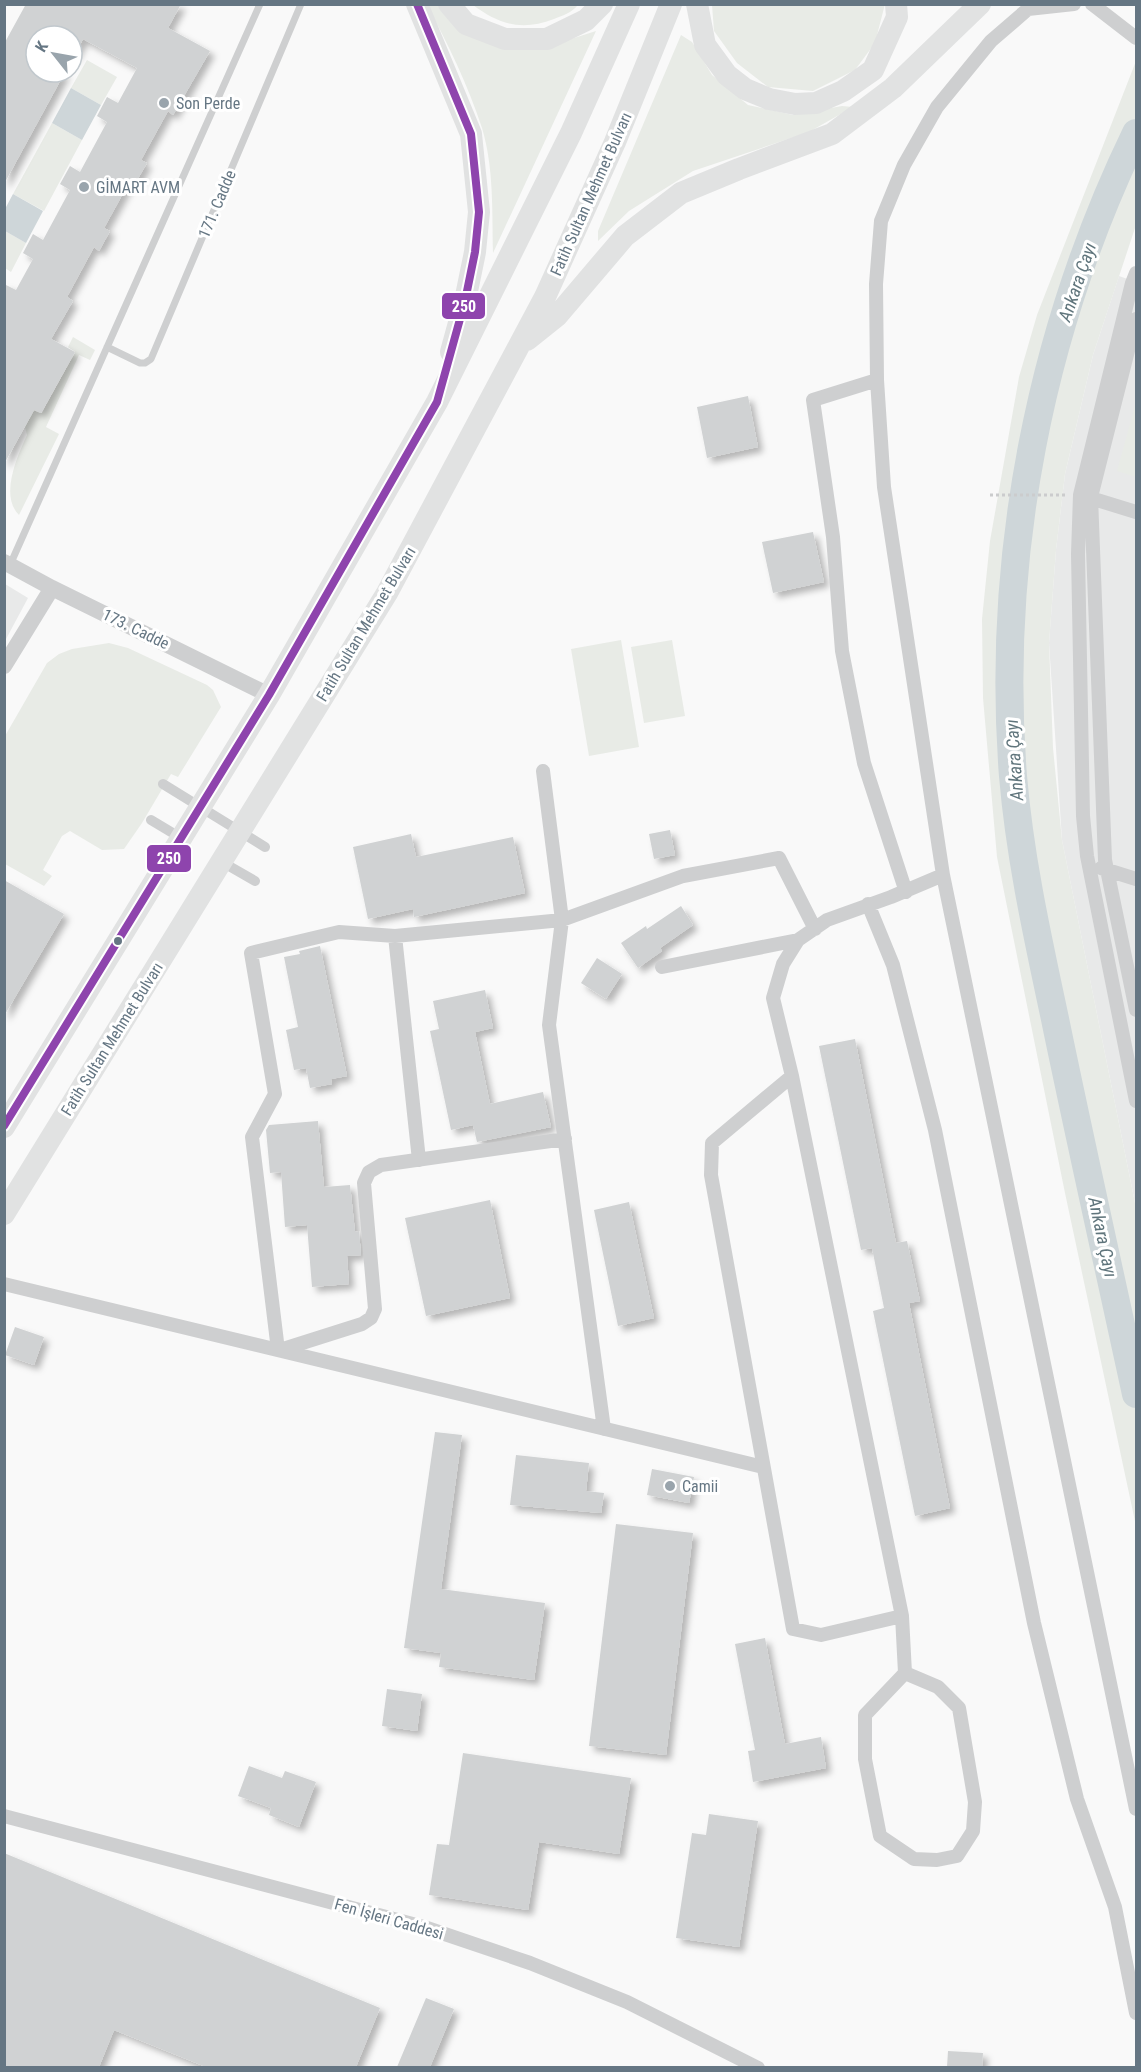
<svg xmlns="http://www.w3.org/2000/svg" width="1141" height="2072" viewBox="0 0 1141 2072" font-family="'Roboto Condensed',sans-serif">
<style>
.built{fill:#e8e9e9}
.green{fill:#e8ebe6}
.water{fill:#ced6d9}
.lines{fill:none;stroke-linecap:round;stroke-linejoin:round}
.river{stroke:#ced6d9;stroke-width:28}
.building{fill:#d0d2d3;filter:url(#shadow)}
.path{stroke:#cbcccd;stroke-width:3;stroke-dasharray:3 3;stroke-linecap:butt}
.service{stroke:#cecfd0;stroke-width:7}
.pedestrian{stroke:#cecfd0;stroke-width:10}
.minor{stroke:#cecfd0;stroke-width:14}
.tertiary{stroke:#cecfd0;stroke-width:16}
.trunk{stroke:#e1e2e2;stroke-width:22}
.bus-1-casing{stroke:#fff;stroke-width:12}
.bus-1{stroke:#8e44ad;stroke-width:8}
.poi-dot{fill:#99a4ac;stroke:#fff;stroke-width:2}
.bus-dot{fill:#657683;stroke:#fff;stroke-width:2}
.labels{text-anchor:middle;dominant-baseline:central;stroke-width:6;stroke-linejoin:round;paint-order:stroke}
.poi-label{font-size:16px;fill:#657683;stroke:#fff;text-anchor:start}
.street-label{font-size:16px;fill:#657683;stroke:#fff}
.water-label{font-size:18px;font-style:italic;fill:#60757c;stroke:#fff}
.line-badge{stroke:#fff;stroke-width:2}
.badge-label{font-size:16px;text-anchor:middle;font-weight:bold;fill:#fff}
</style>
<defs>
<filter id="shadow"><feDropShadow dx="5" dy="5" stdDeviation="3" flood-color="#0004"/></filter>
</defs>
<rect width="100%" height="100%" fill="#f9f9f9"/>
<path class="built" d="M1119 276 1136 282V1208L1062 840 1049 643 1056 550 1065 474 1093 355Z
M5 584 28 598 5 641Z"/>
<path class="green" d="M885 4 875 43 855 70 813 91 768 87 737 63 714 31 712 5Z
M427 5H442L549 46 596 31 493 253C492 211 494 168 482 128 468 85 448 44 427 5Z
M473 5H578C571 13 564 15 554 19 522 31 500 25 473 5Z
M681 35 692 42 712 75 748 105 793 115 842 106 853 107 809 132 693 171 629 211 598 241V231Z
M87 60 117 77 101 105 71 88Z
M1136 61V225L1093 355 1065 474 1056 550 1049 643 1053 748 1062 840 1136 1208V1526L1065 1193 997 857 983 698 982 619 990 541 1019 377 1037 315Z
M52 123 82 140 44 211 13 194Z
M5 231 26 243 11 272 5 268Z
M73 337 95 350 90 360 79 355 46 427 59 434 19 515C0 496 16 459 27 435L25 427 34 410 42 413 75 352 68 347Z
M1136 402V477L1117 471Z
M621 640 639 747 589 756 571 649Z
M672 640 685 716 644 723 631 647Z
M109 643 128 648 207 685 213 690 221 707 178 777 171 774 142 823 124 849 102 850 70 831 62 836 43 870 52 876 44 886 5 864V736L47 663 59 654 72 649Z"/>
<path class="water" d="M71 88 101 105 82 140 52 123Z
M13 194 43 211 26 243 5 231V209Z"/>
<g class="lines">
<path class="river" d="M1136 133C1040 331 996 556 1013 776 1020 859 1038 939 1055 1019 1081 1145 1109 1269 1136 1394"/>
</g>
<path class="building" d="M26 4H181L168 28 210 51 173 115 168 111 141 160 147 163 136 182 131 179 104 228 110 231 99 251 94 247 67 297 73 301 51 339 75 352 41 413 34 410 4 464V284L16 290 33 259 23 253 33 234 43 240 70 190 60 184 70 166 80 172 107 122 97 116 107 97 118 103 137 68 83 39 72 60V36H36V72H65L4 184V44Z
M748 396 758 447 707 458 697 407Z
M813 532 824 582 773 593 762 542Z
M670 830 675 855 654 859 649 834Z
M411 834 416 857 513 837 525 893 414 917 413 909 368 919 353 847Z
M4 880 64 914 4 1016Z
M681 906 693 925 660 948 662 951 638 968 621 943 646 926 647 929Z
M320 946 347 1076 331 1079 332 1084 310 1088 306 1068 294 1070 286 1030 298 1027 284 957 300 954 299 951Z
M597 958 622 974 606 999 581 983Z
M485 990 493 1028 475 1032 490 1104 543 1092 551 1127 477 1142 473 1125 451 1130 430 1031 439 1029 433 1001Z
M855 1039 896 1243 907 1241 920 1301 909 1303 950 1508 915 1516 873 1311 884 1308 872 1248 861 1250 819 1046Z
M318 1121 324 1187 350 1185 355 1232 359 1231 361 1255 347 1256 349 1284 312 1287 307 1225 285 1227 281 1172 270 1173 266 1130 269 1125Z
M490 1200 510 1298 426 1316 405 1218Z
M629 1202 654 1318 618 1326 594 1210Z
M15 1327 44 1337 34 1365 5 1355Z
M435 1432 462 1435 441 1589 545 1603 534 1680 439 1667 441 1653 404 1648Z
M516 1455 589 1463 586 1491 604 1493 601 1513 510 1505Z
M652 1469 694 1477 689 1503 647 1495Z
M616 1524 693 1533 666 1755 589 1746Z
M765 1638 785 1744 821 1737 826 1768 753 1782 748 1751 755 1750 735 1644Z
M387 1689 422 1694 417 1731 382 1726Z
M463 1753 631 1778 619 1854 539 1842 528 1910 429 1895 437 1844 449 1845Z
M249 1766 282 1778 285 1771 316 1782 299 1827 269 1815 271 1808 238 1796Z
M709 1814 758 1821 739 1947 676 1938 692 1833 706 1835Z
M4 1853 380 2008 356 2067H206L114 2030 99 2067H4Z
M426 1998 454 2009 430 2067H397Z
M948 2051 983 2053 982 2067H947Z"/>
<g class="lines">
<path class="path" d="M990 495H1066"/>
<path class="service" d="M107 347 140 363H145L151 359 301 4
M10 565 260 4"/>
<path class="pedestrian" d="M163 784 265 847
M151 820 181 838
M222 862 255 881"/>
<path class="minor" d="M1074 4 1028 9 991 41 937 107 904 165 881 221 876 284 877 380 884 487 943 875 1136 1809
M1092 4 1136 38
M1136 273 1132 283 1080 495 1078 554 1083 816 1087 856 1136 1101
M1136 319 1091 497 1105 860 1136 1010
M877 380 813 400 833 537 842 651 864 763 906 892
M1084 496 1136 512
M543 771 562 920 549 1025 604 1429
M1101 868 1136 879
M868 904 893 965 935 1130 1034 1623 1077 1799 1115 1907 1136 2013
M395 936 419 1160
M662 967 798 940
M792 1076 712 1143 711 1175 793 1629 821 1635 902 1616
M4 1284 763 1467
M278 1350 252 1137 275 1094 251 953 339 932 395 936 562 920 683 876 779 858 815 929
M280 1350 362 1324 371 1318 375 1309 364 1183 369 1172 381 1165 565 1139
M905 1673 938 1687 959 1708 975 1802 973 1831 957 1856 937 1860 914 1859 880 1836 865 1759V1715L905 1673 902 1616 792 1076 773 998 783 964 798 940 827 920 891 897 943 875
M4 1816 424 1927 530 1963 627 2002 758 2068"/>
<path class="tertiary" d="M4 562 52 588 269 695
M4 666 52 588"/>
<path class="trunk" d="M417 4 471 134 479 212 475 252 465 301 451 352
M449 4 466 24 505 39H547L586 20 602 4
M697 4 705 45 727 75 745 89 769 99 795 104 816 103 843 91 873 70 897 17 896 4
M527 340 557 316 625 236 681 193 739 169 832 134 893 88 980 4
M4 1127 269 695 437 402 571 133 629 4
M4 1214 387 593 545 297 615 142 671 4"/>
<defs>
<path id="bus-1" d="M4 1126 269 695 437 402 465 301 475 252 479 212 471 134 417 4"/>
</defs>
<use href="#bus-1" class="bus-1-casing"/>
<use href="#bus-1" class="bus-1"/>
</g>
<g class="poi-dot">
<circle cx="164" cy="103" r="6"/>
<circle cx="84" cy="187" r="6"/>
<circle cx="670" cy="1486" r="6"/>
</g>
<circle class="bus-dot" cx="118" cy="941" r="5"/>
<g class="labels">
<g class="poi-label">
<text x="176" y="103">Son Perde</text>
<text x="96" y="187">GİMART AVM</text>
<text x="682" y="1486">Camii</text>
</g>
<g class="street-label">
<text transform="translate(591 194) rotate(-66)">Fatih Sultan Mehmet Bulvarı</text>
<text transform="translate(217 204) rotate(-67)">171. Cadde</text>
<text transform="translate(366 624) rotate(-59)">Fatih Sultan Mehmet Bulvarı</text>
<text transform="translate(136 629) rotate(26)">173. Cadde</text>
<text transform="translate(112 1039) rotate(-58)">Fatih Sultan Mehmet Bulvarı</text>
<text transform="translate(389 1919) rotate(16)">Fen İşleri Caddesi</text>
</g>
<g class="water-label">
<text transform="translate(1077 282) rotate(-71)">Ankara Çayı</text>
<text transform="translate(1014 760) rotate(-94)">Ankara Çayı</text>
<text transform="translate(1103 1237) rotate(78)">Ankara Çayı</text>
</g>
</g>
<g class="line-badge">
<rect x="441" y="292" width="45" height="28" rx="6" fill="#8e44ad"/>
<rect x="146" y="844" width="46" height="29" rx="6" fill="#8e44ad"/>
</g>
<g class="badge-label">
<text x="464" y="312">250</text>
<text x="169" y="864">250</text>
</g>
<rect width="1141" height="2072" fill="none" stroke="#657683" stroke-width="12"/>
<g transform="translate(54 54) rotate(301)"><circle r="28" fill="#ffffff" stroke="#c1c8cd" stroke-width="1.5"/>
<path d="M0-4.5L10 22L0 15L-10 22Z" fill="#99a4ac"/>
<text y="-9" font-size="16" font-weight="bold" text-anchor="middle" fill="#657683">K</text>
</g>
</svg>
